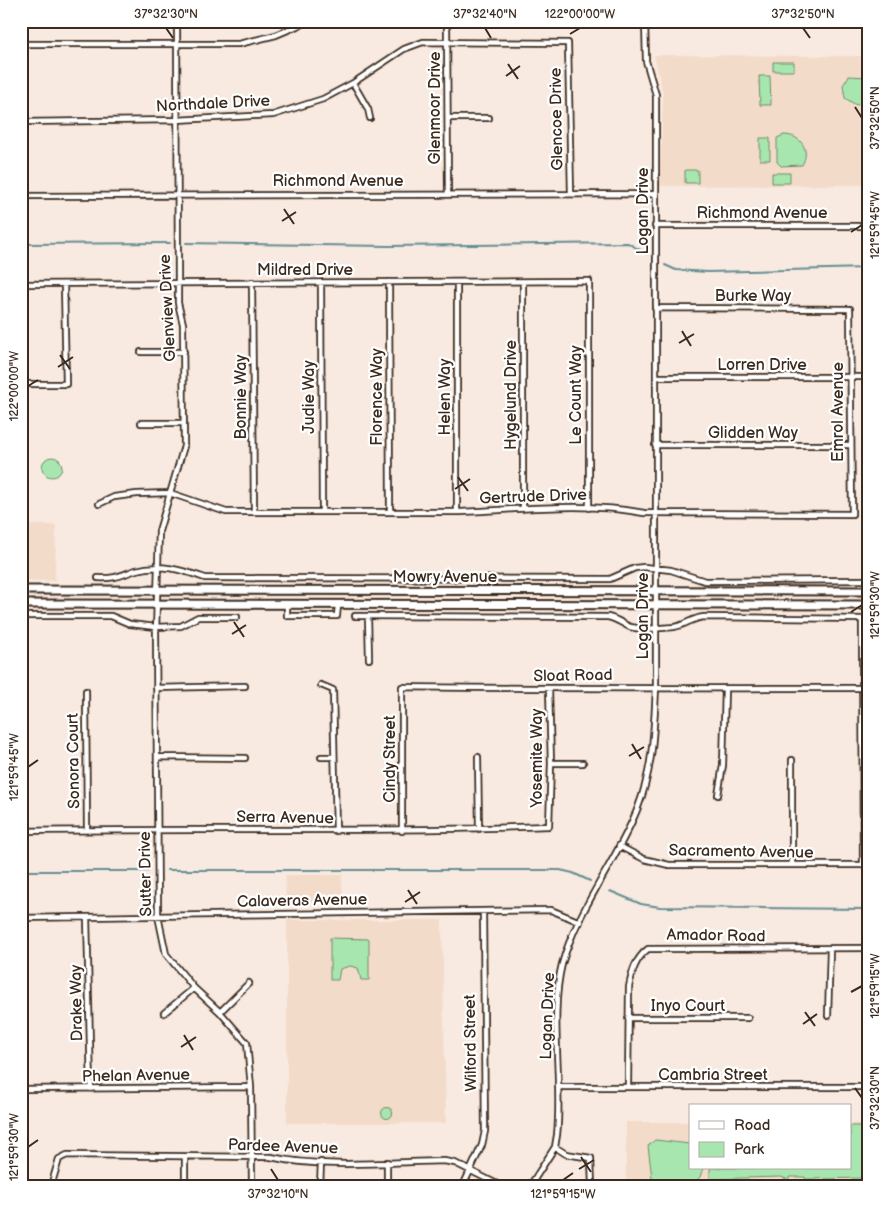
<svg xmlns="http://www.w3.org/2000/svg" width="889" height="1207" viewBox="0 0 889 1207" font-family="'Balsamiq Sans',sans-serif">
<style>
.built{fill:#f3dbca}
.green{fill:#a7e7af;stroke:#718866}
.lines{fill:none;stroke-linecap:round;stroke-linejoin:round}
.stream{stroke:#668d93;stroke-width:2}
.street-casing{stroke:#3b2a1e;stroke-width:8}
.primary-casing{stroke:#3b2a1e;stroke-width:11}
.street{stroke:#fff;stroke-width:4.5}
.primary{stroke:#fff;stroke-width:7}
.ticks{fill:none;stroke:#3b2a1e;stroke-width:2}
.labels{text-anchor:middle;dominant-baseline:central;stroke-width:4.5;stroke-linejoin:round;paint-order:stroke}
.street-label{font-size:16px;fill:#3b2a1e;stroke:#fff}
.neatline{fill:none;stroke:#3b2a1e;stroke-width:2}
.ticks-label{font-size:12px;text-anchor:middle;fill:#3b2a1e}
</style>
<rect width="100%" height="100%" fill="#f8eae0"/>
<filter id="ink" filterUnits="userSpaceOnUse"><feTurbulence type="fractalNoise" baseFrequency=".02" numOctaves="2"/><feDisplacementMap in="SourceGraphic" scale="10" xChannelSelector="R" yChannelSelector="G"/><feConvolveMatrix kernelMatrix="1 2 1 2 8 2 1 2 1" color-interpolation-filters="sRGB"/></filter>
<g filter="url(#ink)">
<path class="built" d="M654 55 868 56V185L660 186 663 94Z
M21 525H56L55 581 21 580Z
M285 875H342L343 903H286Z
M287 920H442L446 1123H287Z
M626 1122H690V1168H850V1123H868V1186H626Z"/>
<path class="green" d="M773 62H794V71H773Z
M759 76H770L771 105H760Z
M849 76 868 77V102L856 105 845 98 843 85Z
M784 135C801 135 811 150 802 165L781 166 777 162V138Z
M760 138H770V160H760Z
M685 170H698V183H685Z
M772 173H790V183H772Z
M42 467a10 10 0 1 1 20 0a10 10 0 1 1-20 0Z
M330 938 369 939V980H361L358 968 350 966 340 969 338 980H330Z
M381.5 1113a5.5 5.5 0 1 1 11 0a5.5 5.5 0 1 1-11 0Z
M850 1126H868V1178L805 1179V1177H789V1180L781 1177 710 1179V1168H850Z
M655 1140 690 1144V1168H703L700 1177 691 1186H653L648 1146Z"/>
<g class="lines">
<path class="stream" d="M186 243 388 246 628 243 647 254
M21 244 170 243
M665 265 676 270 708 272 868 268
M167 870H560L573 873 590 881
M21 871H148
M610 891 641 904 660 907 868 909"/>
<defs>
<path id="street" d="M177 21 178 282V303L183 324 184 446 159 531 156 632 158 916 166 954 194 988 220 1012 247 1043 251 1087 252 1186
M447 21 448 194
M21 44H239L276 35 309 21
M353 83 368 109 370 118
M448 118H489
M21 122 176 120 273 115 323 99 353 83 404 49 423 42 568 43 571 194
M21 196 655 194
M655 226H868
M252 282 254 512
M321 282 322 512
M389 282 390 511
M457 282V512
M21 284 589 281V508
M141 352H184
M656 377H868
M21 384H66L64 284
M141 423H184
M655 445H851
M99 504 114 497 137 494 170 493 226 512H457C519 510 583 501 644 513L852 514 850 309 655 308
M523 509V282
M98 578C116 579 121 575 136 570 160 563 182 570 205 578L610 579 635 568 644 567 671 570 705 581 868 580
M287 605V616H337L338 605
M21 616H111L130 624 156 627 181 626 198 617H237
M355 616 608 617C617 619 623 624 630 627 642 630 662 628 674 627 686 625 692 618 704 617L862 619 863 865
M368 616 369 659
M321 685 333 690 336 831
M156 688 245 686
M86 691 87 830
M158 757 245 758
M321 757H334
M478 757 479 829
M551 763H583
M718 795 723 765 725 688
M21 831C197 828 373 833 549 826L551 763 549 689
M402 831V687C556 689 710 688 864 688
M619 846 644 859 669 865H868
M792 865V760
M87 917 91 1089
M21 918 551 910 580 922
M220 1012 249 983
M164 1013 194 988
M828 1016 830 949
M628 1018H748
M558 1087H868
M628 1087 629 987C632 972 635 959 648 949L868 948
M21 1089 251 1087
M21 1143H22
M555 1147 566 1154 591 1158 592 1186
M51 1186 59 1159 67 1155 271 1157C324 1169 390 1162 444 1161L455 1163 501 1186
M185 1186V1157
M320 1186 321 1162
M387 1186V1162
M463 1186 482 1145 485 1131 483 912
M530 1186 555 1147 557 1135C563 1081 549 1016 562 964 577 910 616 862 637 810 653 770 654 730 656 687V95L646 61 645 21"/>
<path id="primary" d="M21 590 868 591
M21 604 868 605"/>
</defs>
<use href="#street" class="street-casing"/>
<use href="#primary" class="primary-casing"/>
<use href="#street" class="street"/>
<use href="#primary" class="primary"/>
</g>
</g>
<path class="ticks" d="M166 28 173 38M485 28 491 38M803 28 810 38M570 34 580 28M508 64 518 79M506 76 520 66M855 107 862 118M284 209 294 224M282 221 296 212M851 232 862 225M682 331 691 346M679 343 694 334M60 355 70 369M58 367 73 357M28 386 38 380M458 477 468 491M455 489 470 479M851 612 862 605M234 622 244 637M232 634 246 625M632 744 641 759M629 756 644 747M28 767 38 760M408 890 417 904M405 902 420 892M851 992 862 986M805 1012 815 1026M803 1024 817 1014M184 1035 193 1050M181 1047 196 1037M855 1088 862 1098M28 1147 38 1140M581 1157 591 1172M271 1169 278 1180M579 1169 594 1160M563 1180 573 1173"/>
<g class="labels">
<g class="street-label">
<text transform="translate(213 104) rotate(-3)">Northdale Drive</text>
<text transform="translate(435 108) rotate(-90)">Glenmoor Drive</text>
<text transform="translate(557 119) rotate(-91)">Glencoe Drive</text>
<text x="338" y="181">Richmond Avenue</text>
<text transform="translate(643 211) rotate(-90)">Logan Drive</text>
<text x="762" y="213">Richmond Avenue</text>
<text x="305" y="270">Mildred Drive</text>
<text x="753" y="296">Burke Way</text>
<text transform="translate(168 308) rotate(-93)">Glenview Drive</text>
<text x="762" y="365">Lorren Drive</text>
<text transform="translate(511 395) rotate(-90)">Hygelund Drive</text>
<text transform="translate(576 395) rotate(-90)">Le Count Way</text>
<text transform="translate(241 397) rotate(-90)">Bonnie Way</text>
<text transform="translate(309 397) rotate(-90)">Judie Way</text>
<text transform="translate(377 397) rotate(-90)">Florence Way</text>
<text transform="translate(445 397) rotate(-90)">Helen Way</text>
<text transform="translate(838 412) rotate(-90)">Emrol Avenue</text>
<text x="753" y="433">Glidden Way</text>
<text transform="translate(533 497) rotate(-2)">Gertrude Drive</text>
<text x="445" y="577">Mowry Avenue</text>
<text transform="translate(643 616) rotate(-90)">Logan Drive</text>
<text transform="translate(573 676) rotate(-1)">Sloat Road</text>
<text transform="translate(537 758) rotate(-90)">Yosemite Way</text>
<text transform="translate(390 759) rotate(-90)">Cindy Street</text>
<text transform="translate(74 761) rotate(-91)">Sonora Court</text>
<text transform="translate(285 818) rotate(1)">Serra Avenue</text>
<text transform="translate(741 852) rotate(1)">Sacramento Avenue</text>
<text transform="translate(146 874) rotate(-91)">Sutter Drive</text>
<text transform="translate(302 901) rotate(-1)">Calaveras Avenue</text>
<text transform="translate(716 936) rotate(1)">Amador Road</text>
<text transform="translate(77 1003) rotate(-91)">Drake Way</text>
<text x="688" y="1006">Inyo Court</text>
<text transform="translate(548 1016) rotate(-88)">Logan Drive</text>
<text transform="translate(471 1043) rotate(-91)">Wilford Street</text>
<text x="713" y="1075">Cambria Street</text>
<text transform="translate(136 1076) rotate(-1)">Phelan Avenue</text>
<text transform="translate(283 1147) rotate(2)">Pardee Avenue</text>
</g>
</g>
<rect width="889" height="1207" fill="none" stroke="#fff" stroke-width="55"/>
<rect x="689" y="1104" width="162" height="65" fill="#ffffff" stroke="#b1aaa5"/>
<rect x="699" y="1121" width="25" height="8" fill="#ffffff" stroke="#b1aaa5"/>
<text x="734" y="1130" font-size="15" fill="#3b2a1e">Road</text>
<rect x="699" y="1142" width="25" height="15" fill="#a7e7af" stroke="#b1aaa5"/>
<text x="734" y="1154" font-size="15" fill="#3b2a1e">Park</text>
<rect x="28" y="28" width="834" height="1152" class="neatline"/>
<g class="ticks-label">
<text x="166" y="18">37°32'30"N</text>
<text x="485" y="18">37°32'40"N</text>
<text x="580" y="18">122°00'00"W</text>
<text x="803" y="18">37°32'50"N</text>
<text transform="translate(875 118) rotate(-90)" y="4">37°32'50"N</text>
<text transform="translate(875 225) rotate(-90)" y="4">121°59'45"W</text>
<text transform="translate(14 386) rotate(-90)" y="4">122°00'00"W</text>
<text transform="translate(875 605) rotate(-90)" y="4">121°59'30"W</text>
<text transform="translate(14 767) rotate(-90)" y="4">121°59'45"W</text>
<text transform="translate(875 986) rotate(-90)" y="4">121°59'15"W</text>
<text transform="translate(875 1098) rotate(-90)" y="4">37°32'30"N</text>
<text transform="translate(14 1147) rotate(-90)" y="4">121°59'30"W</text>
<text x="278" y="1198">37°32'10"N</text>
<text x="563" y="1198">121°59'15"W</text>
</g>
</svg>
